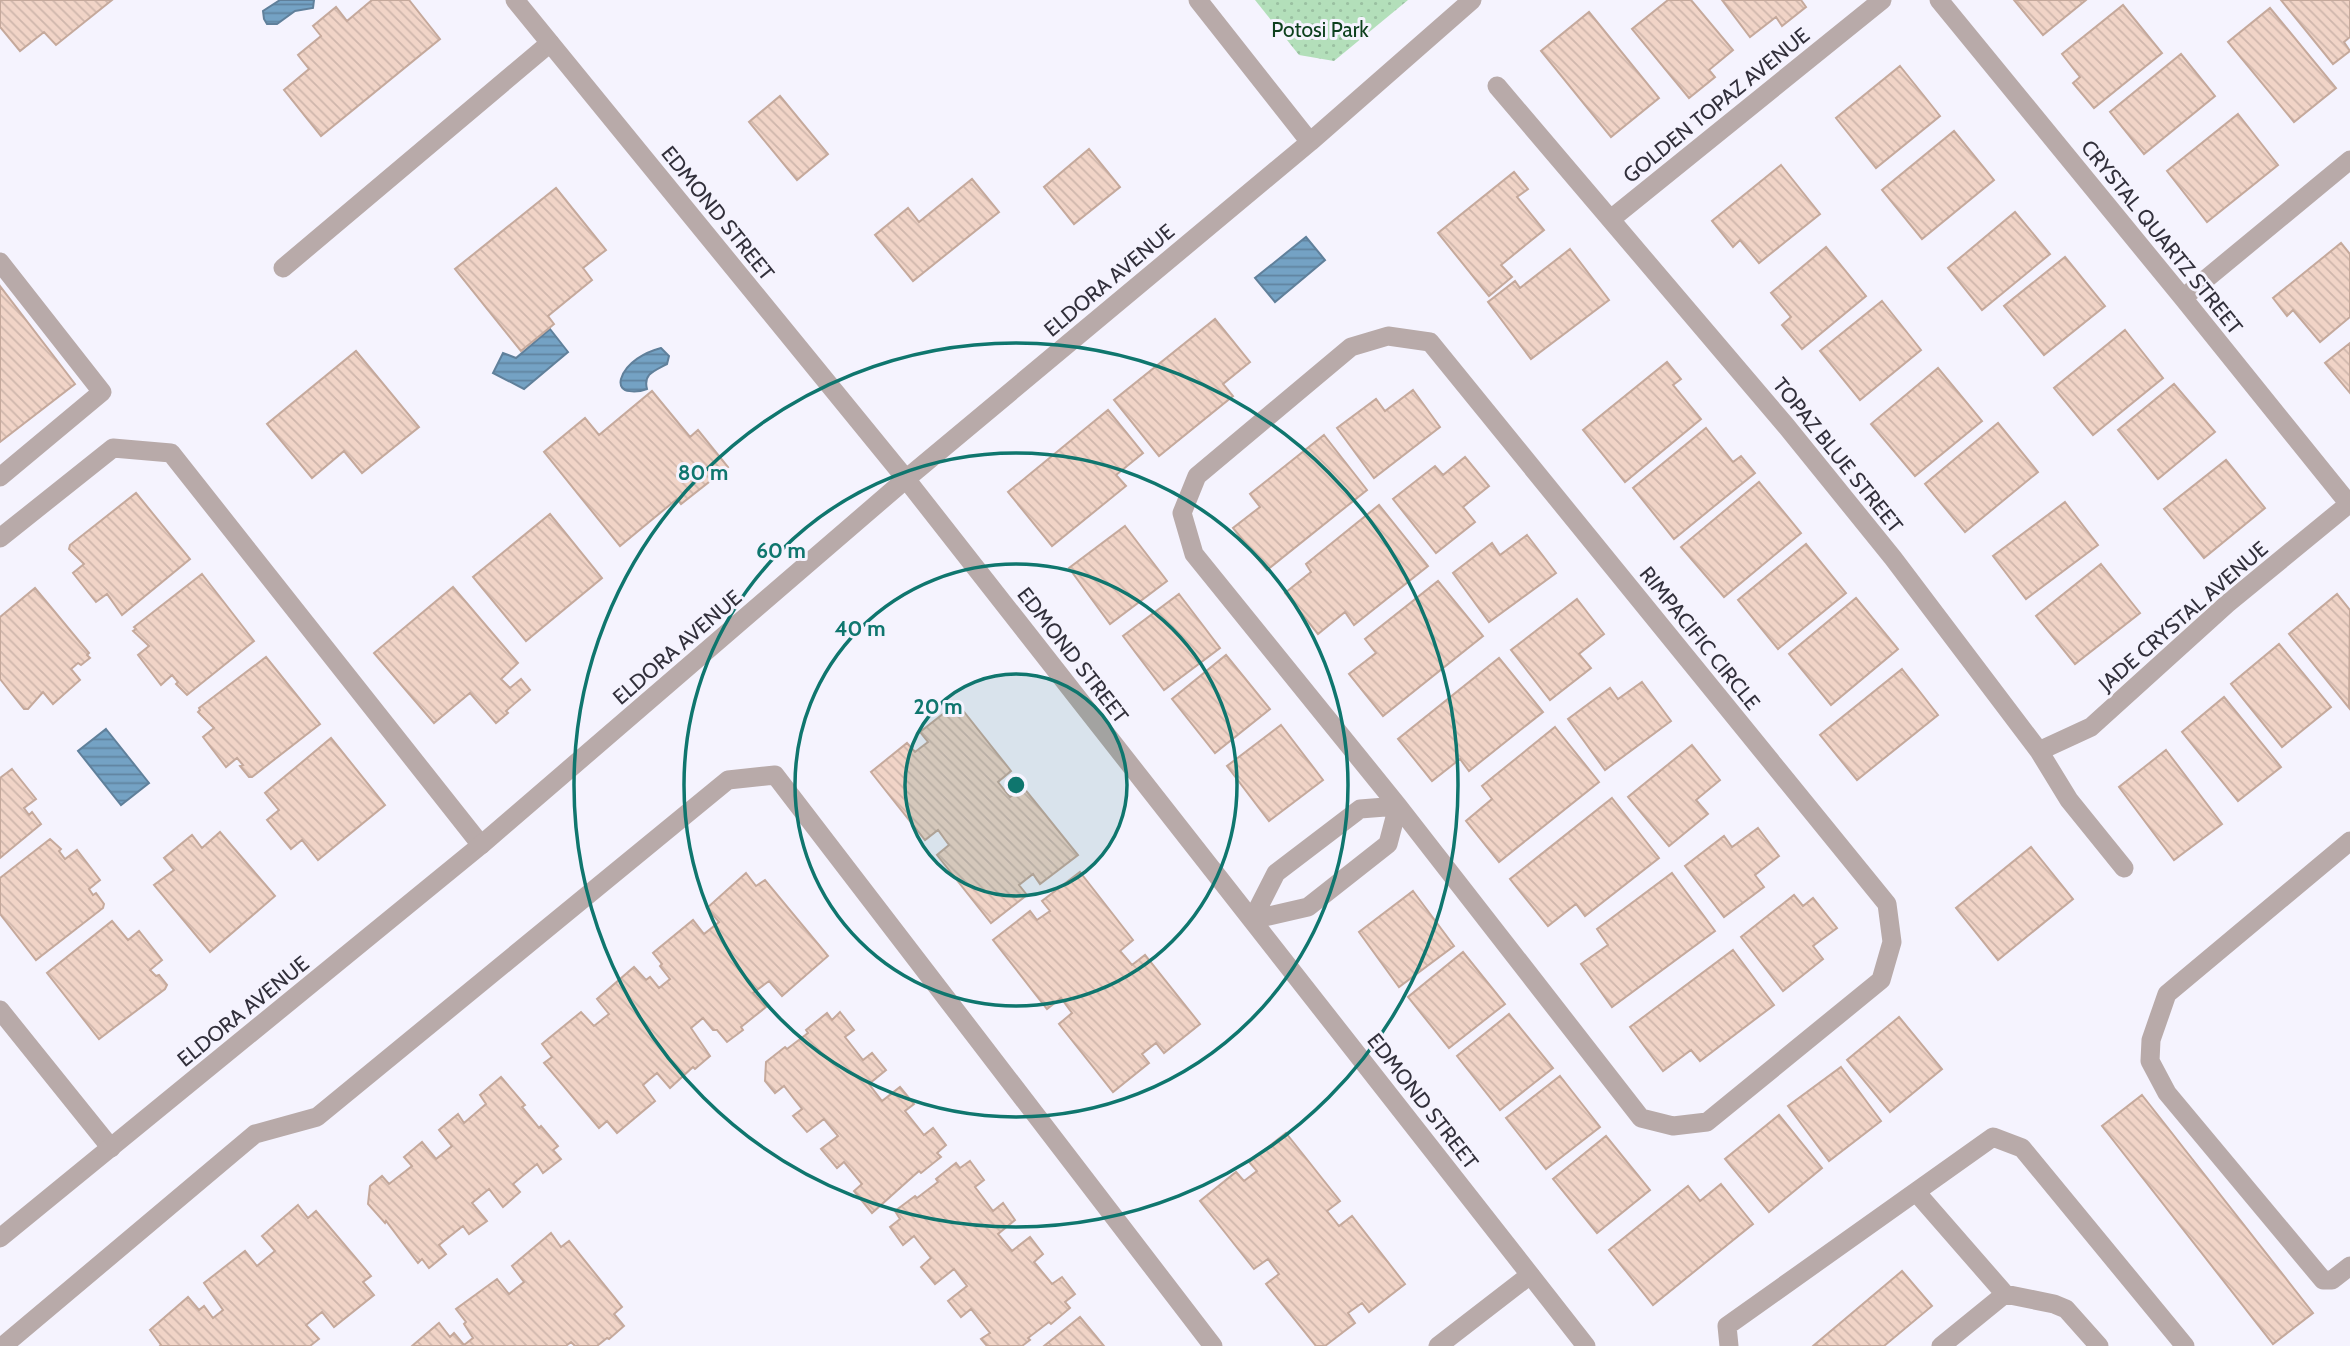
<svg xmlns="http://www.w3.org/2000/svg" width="2350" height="1346" viewBox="0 0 2350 1346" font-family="Cabin,sans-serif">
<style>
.park{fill:url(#park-dots)}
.water{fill:url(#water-rules);stroke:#60809b;stroke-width:2}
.building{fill:url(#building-back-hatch);stroke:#c5a99c;stroke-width:2}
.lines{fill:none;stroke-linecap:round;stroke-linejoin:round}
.service{stroke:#b8aaa9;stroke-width:19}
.minor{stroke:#b8aaa9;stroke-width:19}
.ring{fill:none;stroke:#0f766e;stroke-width:3.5}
.labels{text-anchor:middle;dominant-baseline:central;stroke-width:6;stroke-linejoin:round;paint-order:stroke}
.park-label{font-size:21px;fill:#0d401d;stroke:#f5f3fe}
.street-label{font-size:21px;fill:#32303b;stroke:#f5f3fe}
.centre{fill:#0f766e;stroke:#f5f3fe;stroke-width:3.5}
.ring-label{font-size:21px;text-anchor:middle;font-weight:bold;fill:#0f766e;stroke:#f5f3fe;stroke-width:6;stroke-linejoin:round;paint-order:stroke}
</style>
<defs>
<pattern id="park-dots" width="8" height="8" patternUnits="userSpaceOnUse" patternTransform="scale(1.75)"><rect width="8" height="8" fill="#b3dfba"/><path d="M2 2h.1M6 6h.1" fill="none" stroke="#9ac0a1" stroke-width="1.8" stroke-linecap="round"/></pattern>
<pattern id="water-rules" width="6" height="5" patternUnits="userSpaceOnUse" patternTransform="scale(1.75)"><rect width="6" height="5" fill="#74a2c4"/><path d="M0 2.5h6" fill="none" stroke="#6084a0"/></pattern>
<pattern id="building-back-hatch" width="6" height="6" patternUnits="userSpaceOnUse" patternTransform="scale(1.75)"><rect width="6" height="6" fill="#f1d4c7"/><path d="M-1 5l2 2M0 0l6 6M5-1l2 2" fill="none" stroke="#cfb6ac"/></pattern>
</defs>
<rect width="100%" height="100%" fill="#f5f3fe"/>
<path class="park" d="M1255 0H1408L1334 61 1299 55Z"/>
<path class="water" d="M280 0H314L313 8 295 11 277 24H267L264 19 263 11Z
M1306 237 1325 260 1275 302 1255 278Z
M550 329 568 352 524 389 493 373 503 353 516 358Z
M661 348 669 356 667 364C654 371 643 374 647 389 639 392 617 395 621 379 626 362 646 352 661 348Z
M106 729 149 783 121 805 78 751Z"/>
<path class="building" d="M0 0H112L56 45 44 32 20 51 0 27Z
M372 0H409L440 39 321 136 284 90 309 69 298 55 321 36 313 26 336 7 347 21Z
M1668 0H1691L1733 50 1709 70 1715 77 1689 98 1632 29Z
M1722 0H1801L1806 7 1782 26 1776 17 1750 37Z
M2014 0H2086L2043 35Z
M2281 0H2350V37L2344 42 2350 51 2333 64Z
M2123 5 2162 53 2094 108 2073 83 2080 77 2062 54Z
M2270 8 2336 88 2294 122 2228 42Z
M1589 12 1659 98 1611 137 1541 51Z
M2181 54 2215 96 2144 154 2110 112Z
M1900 66 1940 116 1876 168 1836 118Z
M780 96 828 154 797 180 749 122Z
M2238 114 2278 165 2207 222 2167 171Z
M1954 131 1994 180 1922 239 1882 190Z
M1089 149 1120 187 1074 224 1044 187Z
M1781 165 1820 214 1759 263 1740 240 1733 247 1712 221Z
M1514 172 1528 189 1517 197 1544 230 1501 265 1512 277 1489 296 1438 233Z
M972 179 999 212 913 281 875 235 908 208 919 222Z
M556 188 606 250 583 268 592 280 548 316 554 324 521 351 455 269Z
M2015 212 2050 254 1982 310 1948 268Z
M2341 243 2350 254V317L2320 342 2293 310 2287 316 2273 298Z
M1826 247 1866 296 1802 349 1782 325 1791 317 1771 293Z
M1570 249 1609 300 1531 359 1488 302 1515 281 1520 288Z
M2065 257 2105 306 2044 355 2004 306Z
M0 286 75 384 0 442Z
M1882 301 1921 350 1860 400 1820 351Z
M1215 319 1250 362 1223 384 1233 396 1159 456 1114 400Z
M2125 330 2163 378 2093 435 2054 388Z
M2350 343V393L2325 363Z
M356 351 419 427 362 473 344 451 312 478 267 424Z
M1667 362 1681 379 1673 385 1701 419 1625 482 1583 430Z
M1938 368 1982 421 1915 476 1871 424Z
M2174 384 2215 432 2158 479 2118 430Z
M1413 390 1440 427 1374 478 1337 428 1376 399 1385 411Z
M652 391 690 437 698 430 728 467 681 504 677 499 620 546 544 452 585 418 599 435Z
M1108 410 1143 453 1116 475 1126 486 1052 546 1008 492Z
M1998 423 2038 472 1965 532 1925 484Z
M1706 428 1733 462 1741 456 1755 473 1674 539 1633 488Z
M1324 435 1367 490 1267 570 1233 528 1260 507 1250 494Z
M1465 457 1489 486 1463 507 1475 522 1436 553 1393 499 1435 466 1443 475Z
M2226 460 2265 508 2204 558 2164 509Z
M1759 482 1801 533 1724 597 1681 547Z
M136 493 190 559 122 615 107 594 96 602 73 573 84 564 69 549 70 545Z
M2065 502 2098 545 2026 599 1993 556Z
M1379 505 1428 566 1354 625 1345 612 1318 634 1285 593 1311 572 1306 564Z
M550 514 602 578 526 641 473 577Z
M1125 526 1167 581 1110 624 1069 568Z
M1527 535 1556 573 1489 622 1453 573 1492 543 1500 555Z
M1806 544 1846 593 1778 649 1738 600Z
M2101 564 2140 613 2075 664 2036 616Z
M202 574 254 641 187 695 176 684 178 682 172 675 161 685 138 655 149 646 133 631 136 629 134 627Z
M1438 581 1483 636 1383 716 1349 674 1376 653 1365 639Z
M453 587 518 663 501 679 510 688 521 679 530 690 506 711 508 713 496 723 470 693 434 723 374 653Z
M35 588 89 653 87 655 90 658 81 665 78 663 71 669 80 680 53 704 43 692 28 709H24L0 679V617Z
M1179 594 1220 648 1164 690 1123 636Z
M2337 594 2350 610 2349 708 2289 634Z
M1856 598 1898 649 1831 705 1789 654Z
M1577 599 1604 634 1579 654 1591 668 1550 700 1511 650Z
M2279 644 2331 707 2282 747 2231 684Z
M1226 655 1270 709 1215 753 1172 699Z
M266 657 320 724 252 777H249L240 766 243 765 237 758 226 767 203 737 214 728 198 712 200 710 199 708Z
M1499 658 1543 712 1469 771 1460 759 1432 781 1398 739Z
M1902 669 1938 715 1857 780 1820 735Z
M1642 682 1671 721 1605 770 1568 719 1610 688 1618 699Z
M2224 697 2281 767 2238 801 2182 732Z
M957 703 1011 771 998 782 1010 797 1023 787 1078 855 1040 884 1033 874 1019 885 1027 895 991 923 937 855 949 845 938 830 925 840 871 772 907 743 915 752 928 742 920 732Z
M1281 725 1323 780 1269 821 1227 766Z
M1555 727 1599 782 1499 862 1466 821 1492 799 1482 786Z
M331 738 385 805 318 860 302 840 291 849 267 820 279 810 265 793Z
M1692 745 1720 780 1696 800 1708 814 1669 846 1628 797Z
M2166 750 2222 824 2174 860 2119 787Z
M12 769 36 799 24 808 29 815 32 812 41 824 0 858V778Z
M1612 798 1659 858 1585 916 1576 904 1548 926 1510 879Z
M1758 828 1779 856 1755 875 1764 887 1724 917 1685 866 1724 836 1732 847Z
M220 832 275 896 210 952 154 885 174 870 164 858 192 835 202 848Z
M50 839 61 849 59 851 65 859 77 850 100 880 89 889 93 895 96 893 104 904 103 908 36 960 0 914V878Z
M2031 847 2073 899 1998 960 1956 908Z
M1080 872 1133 940 1120 951 1132 965 1145 955 1200 1024 1164 1053 1156 1043 1142 1054 1149 1063 1113 1092 1059 1024 1072 1013 1061 998 1047 1009 993 940 1030 911 1037 920 1050 911 1042 901Z
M746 873 756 886 765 880 828 956 782 996 769 981 753 993 766 1007 741 1027 743 1030 727 1042 717 1030H713L703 1018 691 1028 710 1056 695 1069 693 1067 670 1088 657 1073 643 1085 655 1101 617 1133 607 1121 599 1128 544 1063 552 1057 542 1044 581 1012 594 1026 609 1014 597 999 634 967 646 980 650 977 659 988 670 979 660 966 662 964 653 953 693 920 704 934 719 922 707 908Z
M1672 873 1715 931 1612 1007 1581 964 1608 945 1597 929Z
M1413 891 1454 946 1399 987 1359 932Z
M1794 895 1803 906 1813 898 1837 928 1813 946 1823 959 1783 991 1741 937Z
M112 921 128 940 139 931 162 960 150 970 156 976 159 975 167 985 165 989 99 1039 47 973Z
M1733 950 1774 1005 1700 1061 1691 1050 1663 1071 1630 1027Z
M1463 952 1505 1004 1449 1048 1408 997Z
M840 1012 854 1030 845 1037 863 1060 872 1053 886 1070 869 1084 882 1101 900 1087 914 1104 905 1111 924 1135 933 1128 946 1145 937 1153 941 1157 921 1173 919 1171 872 1213 854 1191 862 1184 844 1162 837 1168 821 1149 838 1136 824 1119 807 1132 793 1116 802 1109 784 1086 775 1093 765 1081 766 1062 785 1047 787 1049 808 1033 806 1030 827 1013 832 1020Z
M1509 1014 1553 1068 1500 1110 1457 1056Z
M1899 1017 1942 1069 1890 1112 1847 1060Z
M1841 1067 1881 1121 1829 1161 1788 1106Z
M1560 1076 1600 1127 1546 1169 1506 1118Z
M501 1077 525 1105 522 1107 539 1128 541 1126 558 1146 553 1150 561 1159 543 1173 537 1164 513 1184 520 1192 503 1207 489 1189 472 1203 487 1221 469 1234 463 1226 439 1245 446 1254 429 1268 422 1259 418 1263 386 1221 385 1223 368 1204 370 1186 382 1176 389 1184 412 1166 404 1157 422 1142 436 1159 452 1146 439 1130 458 1114 464 1123 486 1104 480 1095Z
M2142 1095 2313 1313 2273 1344 2102 1126Z
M1779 1115 1822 1168 1769 1212 1725 1159Z
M1286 1133 1340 1201 1327 1211 1339 1226 1352 1216 1405 1284 1369 1312 1362 1303 1348 1313 1355 1323 1325 1346H1316L1266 1284 1279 1274 1268 1259 1254 1269 1200 1201 1236 1172 1244 1181 1257 1171 1249 1162Z
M1606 1136 1650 1190 1597 1233 1553 1179Z
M970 1161 984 1180 975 1187 993 1211 1003 1203 1015 1220 998 1234 1012 1251 1030 1237 1043 1254 1034 1262 1052 1284 1062 1277 1075 1294 1065 1302 1070 1308 1051 1324 1049 1322 1028 1338 1030 1340 1022 1346H987L981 1339 990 1333 971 1309 961 1317 948 1301 967 1286 954 1269 935 1284 921 1267 931 1258 914 1236 903 1245 890 1227 900 1219 895 1211 915 1196 917 1198 938 1182 936 1179 956 1163 960 1168Z
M1721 1184 1753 1224 1653 1305 1609 1250 1688 1186 1700 1201Z
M298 1205 308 1218 316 1211 371 1276 363 1282 374 1295 334 1327 322 1312 306 1325 319 1339 310 1346H160L161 1345 150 1330 188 1297 199 1310 204 1306 213 1318 223 1310 204 1283 245 1251 257 1266 275 1251 262 1236Z
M551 1233 561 1247 569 1241 622 1307 614 1314 624 1326 609 1339 607 1338 597 1346H575L571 1342 566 1346H412L439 1323 450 1337 454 1333 464 1345 473 1338 464 1324 466 1322 456 1309 497 1279 509 1294 524 1282 512 1266Z
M1902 1271 1932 1306 1884 1346H1813Z
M1080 1317 1104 1346H1044Z"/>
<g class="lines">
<path class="service" d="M0 262 102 392 0 477
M283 268 550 43
M0 538 113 448 171 453 481 845
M2350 841 2167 994 2151 1040 2150 1061 2167 1093 2323 1280H2332L2350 1266
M0 1010 111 1148
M1916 1192 2005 1294 1941 1346
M2005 1294 2054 1304 2066 1309 2099 1346
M3 1346 255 1134 317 1117 728 780 775 775 1213 1346
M1438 1346 1530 1275
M1729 1346 1727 1326 1993 1137 2022 1148 2185 1346"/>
<path class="minor" d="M515 0 906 479 1586 1346
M1198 0 1310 142
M1939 0 2183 298 2349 504
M1497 86 1787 427 1893 558 2039 751 2069 800 2124 868
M1611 219 1882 0
M2183 298 2350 160
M1388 336 1430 342 1887 904 1892 942 1881 980 1707 1122 1673 1126 1641 1118 1398 806 1194 554 1182 513 1197 476 1351 347Z
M2039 751 2091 727 2227 604 2350 503
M1398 806 1388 844 1308 907 1252 920 1276 873 1360 809Z
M0 1238 481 845 906 479 1310 142 1472 0"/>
</g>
<circle cx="1016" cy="785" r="111" fill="#0f766e" fill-opacity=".12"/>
<g class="ring">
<circle cx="1016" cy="785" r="111"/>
<circle cx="1016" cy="785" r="221"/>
<circle cx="1016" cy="785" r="332"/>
<circle cx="1016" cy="785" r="442"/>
</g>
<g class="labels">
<g class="park-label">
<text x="1320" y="29">Potosi Park</text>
</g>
<g class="street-label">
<text transform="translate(1716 105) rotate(-39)">GOLDEN TOPAZ AVENUE</text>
<text transform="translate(718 213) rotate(51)">EDMOND STREET</text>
<text transform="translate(2162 237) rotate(51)">CRYSTAL QUARTZ STREET</text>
<text transform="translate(1109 280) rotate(-40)">ELDORA AVENUE</text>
<text transform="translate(1838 455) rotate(51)">TOPAZ BLUE STREET</text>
<text transform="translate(2183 616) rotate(-41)">JADE CRYSTAL AVENUE</text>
<text transform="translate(1700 638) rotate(51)">RIMPACIFIC CIRCLE</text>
<text transform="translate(677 647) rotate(-41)">ELDORA AVENUE</text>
<text transform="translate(1073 655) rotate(52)">EDMOND STREET</text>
<text transform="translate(243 1011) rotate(-39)">ELDORA AVENUE</text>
<text transform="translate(1423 1101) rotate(52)">EDMOND STREET</text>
</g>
</g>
<circle cx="1016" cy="785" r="10" class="centre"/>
<g class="ring-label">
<text x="703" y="480">80 m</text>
<text x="781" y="558">60 m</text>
<text x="860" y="636">40 m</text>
<text x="938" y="714">20 m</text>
</g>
</svg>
